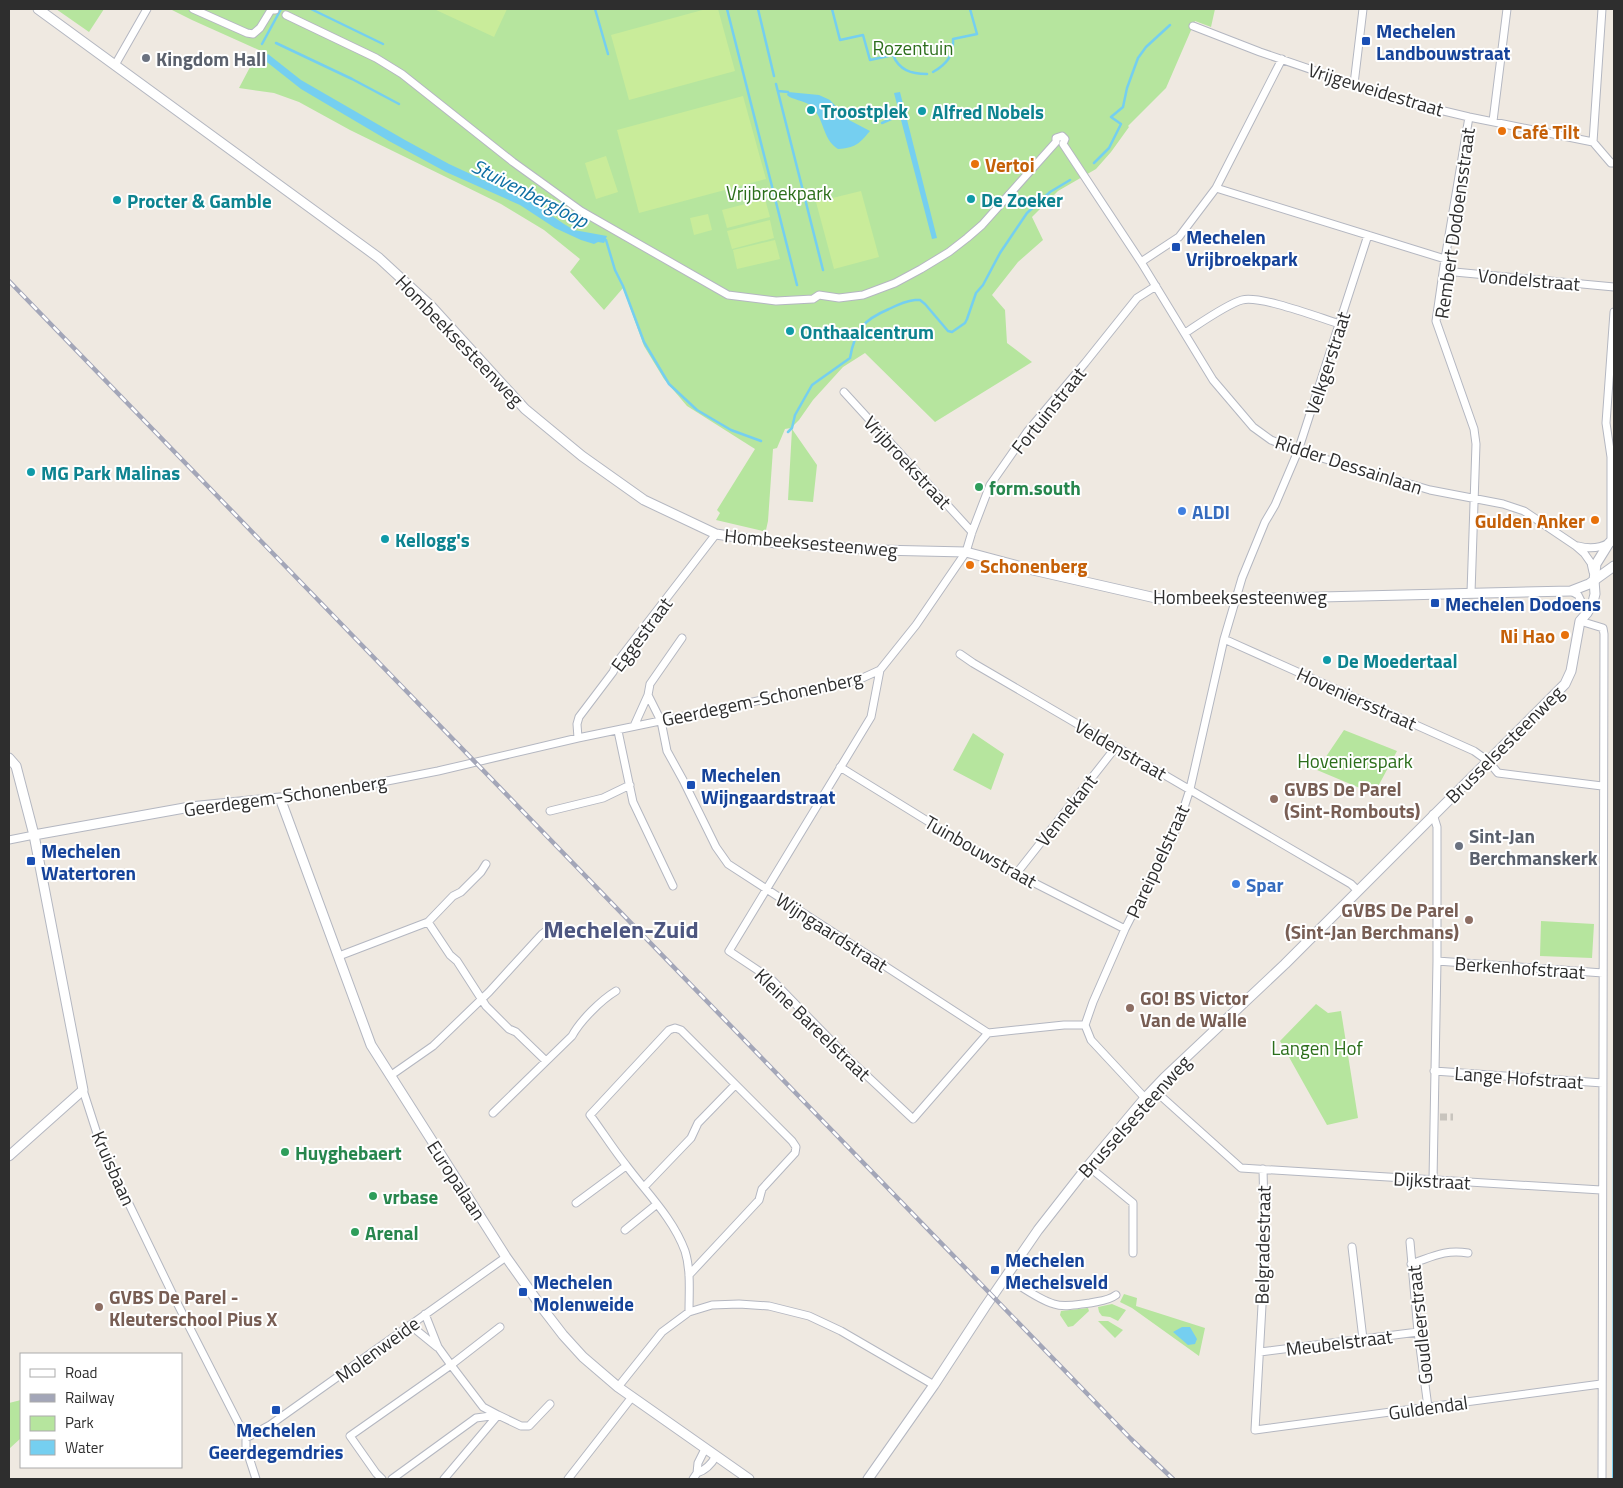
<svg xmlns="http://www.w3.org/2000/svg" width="1623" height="1488" viewBox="0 0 1623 1488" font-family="'Titillium Web',sans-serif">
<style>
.green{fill:#b6e59e}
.pitch{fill:#c9ec9a}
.water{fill:#75cff0}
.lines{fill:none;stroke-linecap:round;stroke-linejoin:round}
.stream{stroke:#75cff0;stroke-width:2.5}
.minor-tunnel{stroke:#c8c4bd;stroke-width:7;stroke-dasharray:7 3.5;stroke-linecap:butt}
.minor-casing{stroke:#b4b7c1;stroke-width:9}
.tertiary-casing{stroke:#b4b7c1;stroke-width:11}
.secondary-casing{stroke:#b4b7c1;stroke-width:11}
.minor{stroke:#fff;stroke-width:7}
.tertiary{stroke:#fff;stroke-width:9}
.secondary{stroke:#fff;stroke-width:9}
.rail-casing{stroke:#a3a6b8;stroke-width:4.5}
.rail{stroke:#fff;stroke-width:2.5;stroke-dasharray:8;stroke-linecap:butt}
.transit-dot{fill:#1a4fb4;stroke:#fff;stroke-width:2}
.worship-dot{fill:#6b7280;stroke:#fff;stroke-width:2}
.culture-dot{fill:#0f9aa8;stroke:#fff;stroke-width:2}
.food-dot{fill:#e8710a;stroke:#fff;stroke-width:2}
.leisure-dot{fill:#2e9e5b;stroke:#fff;stroke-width:2}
.shop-dot{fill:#3f7fe0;stroke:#fff;stroke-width:2}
.education-dot{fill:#8d6e63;stroke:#fff;stroke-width:2}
.labels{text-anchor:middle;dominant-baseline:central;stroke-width:4;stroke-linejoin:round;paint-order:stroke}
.transit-label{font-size:19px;font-weight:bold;fill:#164399;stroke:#fff;text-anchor:start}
.park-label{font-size:19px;fill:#2c6e1b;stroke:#fff}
.worship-label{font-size:19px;font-weight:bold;fill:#5b616d;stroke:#fff;text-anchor:start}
.street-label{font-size:19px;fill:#2e2e2e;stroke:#fff}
.culture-label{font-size:19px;font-weight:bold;fill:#0d838f;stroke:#fff;text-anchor:start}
.food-label{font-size:19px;font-weight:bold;fill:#c56008;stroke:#fff;text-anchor:start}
.leisure-label{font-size:19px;font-weight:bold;fill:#27864d;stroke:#fff;text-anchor:start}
.shop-label{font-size:19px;font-weight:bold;fill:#366cbe;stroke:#fff;text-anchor:start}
.education-label{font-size:19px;font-weight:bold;fill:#785e54;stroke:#fff;text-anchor:start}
.water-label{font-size:20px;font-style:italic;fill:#0d6fa3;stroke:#fff}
.district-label{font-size:24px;font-weight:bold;fill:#4d5680;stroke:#fff}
</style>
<rect width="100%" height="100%" fill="#efe9e1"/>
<path class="green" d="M56 9H104L89 32Z
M170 9H1215L1211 27 1195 21 1166 88 1128 126 1129 127 1111 152 1096 169 1058 191 1032 217 1043 240 1018 262 992 295 1005 310 1007 343 1032 362 935 422 865 353 843 367 813 400 799 420 791 428 785 429 777 448 773 449 768 521 766 530 763 531 716 520 720 513 717 510 755 449 687 406 664 379 644 346 623 288 604 310 570 272 580 259 544 230 501 204 350 130 299 102 274 93 239 88 259 50 192 20Z
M792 429 817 465 813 502 788 500Z
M1344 730 1397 751 1374 794 1317 770Z
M973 733 1004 754 991 790 953 770Z
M1541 921 1594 924 1592 958 1540 956Z
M1316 1004 1328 1013 1341 1011 1358 1118 1327 1125 1280 1041Z
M1124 1294 1137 1298 1136 1306 1205 1328 1199 1356 1132 1308 1120 1302Z
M1112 1304 1126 1310 1118 1321 1110 1317 1102 1316 1099 1312 1098 1307Z
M1088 1308 1089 1311 1073 1326 1068 1327 1060 1315 1061 1311Z
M1098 1321H1108L1123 1330 1115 1338Z
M21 1400V1438L9 1449V1403Z"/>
<path class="pitch" d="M434 9H507L494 37Z
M706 9H718L735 71 629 100 611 35Z
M743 96 766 179 639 213 617 130Z
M606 156 618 192 596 199 585 163Z
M861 191 879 257 834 269 816 202Z
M765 199 770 217 727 228 722 210Z
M708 214 712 230 694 235 690 218Z
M770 220 774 238 732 249 727 231Z
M775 240 780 259 737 269 733 250Z"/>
<path class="water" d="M268 54 301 80 405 140 449 164 533 203 564 224 574 230 607 236 604 243 598 242 594 244 581 240 555 228 520 205 446 172 389 141 301 89 263 59Z
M788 92 819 95 830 100 849 120 870 131C859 144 855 148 838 149 822 139 825 119 811 106 804 100 792 100 787 95Z
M900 92 937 238 932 239 894 93Z
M1614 596V1479H1612Z
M1182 1327H1190L1197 1339 1195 1344 1188 1345 1173 1332Z"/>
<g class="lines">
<path class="stream" d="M311 9 383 44
M595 9 608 54
M727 9 797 285
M758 9 774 76
M832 9 840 40 863 35 870 60 893 55C899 70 911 74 927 74
M276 43 352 79 399 104
M262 44 281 9
M933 72C947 64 954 55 953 39L977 34 970 9
M776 84 823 270
M778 91 788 92
M882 123 900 115
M1094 163 1109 148 1121 124 1111 117 1123 107 1127 88 1138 58 1146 47 1170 25
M603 240H606L615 270 623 286 644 342 669 384 697 410 731 430 761 441
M788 432 792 428 795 415 812 385 850 358C855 330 863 320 889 309 897 305 906 301 915 300H920L925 304 948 331 952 332 965 323 967 319 976 293 983 285 1000 253 1027 213 1050 192 1070 180"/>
<path class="minor-tunnel" d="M1440 1117H1453"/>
<defs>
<path id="minor" d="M193 9 247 33 253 34 260 28 271 10H275
M286 15 376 58 402 74 513 162 581 211 728 295 776 301 813 299 819 295 839 298 863 295 895 283 921 269 949 252 967 238 982 225 1056 142V138L1062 136 1065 139 1063 144 1141 262 1213 380 1253 427 1271 440 1298 451 1430 490 1503 504 1524 511 1576 546 1584 553 1591 563 1593 572
M1193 26 1260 52 1406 102 1469 117 1593 142 1611 163H1614
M115 65 147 9
M1354 84 1363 9
M1469 117 1445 259 1436 321 1474 429 1476 444 1471 593
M1493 121 1507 9
M1593 142 1602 9
M1216 188 1445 259
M1141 262 1179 237 1216 188 1282 59
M1444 271 1614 287
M1185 333C1199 324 1227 304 1242 300 1260 295 1320 318 1340 324
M844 392 972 532
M1611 540V457L1606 423 1614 312
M1578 546C1589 549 1600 548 1609 543
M1571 591 1578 595 1587 613
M1580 621 1603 628 1604 634 1602 1479
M1224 639 1474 751 1488 761 1498 773 1602 786
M960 654 973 663 1351 884 1358 891
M880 670 871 717 729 951 771 979 849 1059 913 1119 988 1033
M648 695 661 721 667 751 683 780 716 847 728 864 988 1033 1064 1025H1085
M634 726 648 695 650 684 682 638
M618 731 633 802 673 886
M578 738 577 724 579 717 613 672 618 661 716 534
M840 767 997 864 1125 929
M280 798 326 793 438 771 578 738 858 680 880 670 916 625 966 552 972 532 990 485 1027 432 1085 363 1137 298 1156 286
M550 811 603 798 630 785
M9 840 34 835
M1016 874 1116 747
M428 922 450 955 457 961 486 1006 509 1029 516 1032 546 1061
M339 956 428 922 453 896 461 892 481 872 486 864
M1437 961 1603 973
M1434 1071 1603 1083
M390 1076 433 1046 489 992 542 934 550 928
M1153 1089 1241 1168 1601 1190
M83 1090 101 1146 173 1295 246 1438V1448L256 1479
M1145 1098 1091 1040 1085 1025 1093 1002 1125 929 1179 823 1190 789 1224 639 1242 578 1265 522 1275 505 1298 451 1368 235
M493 1113 572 1036C580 1021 601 1000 616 991
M1088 1166 1133 1203V1253
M1263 1169 1265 1252 1255 1430 1601 1384
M1433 1180 1437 961V827L1433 814
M644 1187 691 1138 698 1123 735 1085
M576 1203 626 1166
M625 1230 657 1204
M1410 1242 1418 1332 1428 1407
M1352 1247 1363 1339
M1411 1264C1432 1257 1445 1249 1468 1253
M1006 1277C1021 1286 1037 1299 1054 1304 1065 1308 1079 1304 1090 1303 1099 1301 1108 1301 1116 1295
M689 1312C689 1292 691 1270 685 1251 673 1218 646 1192 626 1165 613 1149 602 1131 590 1115L669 1030 675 1028 681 1030 792 1141 796 1147 795 1153 762 1189 759 1200 689 1275
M410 1325 437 1347
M1260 1352 1418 1332
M618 1387 662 1332 689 1312 712 1305 739 1304 769 1306 809 1316 841 1331 934 1385
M246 1438 270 1425 506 1257
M697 1473C706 1470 711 1465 716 1456
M382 1479 376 1473 350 1436 451 1365 438 1347 425 1314
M392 1479 476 1418 498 1415 521 1426H529L550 1404
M444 1479 498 1415 483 1407 451 1365 500 1327
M568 1479 632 1397
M693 1479 697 1473 698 1463 705 1449"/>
<path id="tertiary" d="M9 758 16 766 34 835 83 1090 9 1156
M34 835 190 807 280 798 371 1045 506 1257 543 1309 563 1335 583 1357 618 1387 749 1479
M868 1479 934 1385 985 1307 1038 1230 1088 1166 1145 1098 1164 1078 1285 964 1565 684 1571 671 1580 621 1587 613 1593 602 1595 594 1594 580"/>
<path id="secondary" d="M38 9 379 258 431 306 525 409 582 456 644 500 716 534 776 543 878 550 966 552 1033 570 1160 599H1236L1571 591 1589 584 1614 566
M1594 580 1596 564 1609 543 1614 539"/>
</defs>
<use href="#minor" class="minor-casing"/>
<use href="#tertiary" class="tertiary-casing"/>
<use href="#secondary" class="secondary-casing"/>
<use href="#minor" class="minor"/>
<use href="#tertiary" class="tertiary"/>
<use href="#secondary" class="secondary"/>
<defs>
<path id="rail" d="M9 281 1131 1439 1173 1479"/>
</defs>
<use href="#rail" class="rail-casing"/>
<use href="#rail" class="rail"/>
</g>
<g class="transit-dot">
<rect x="1361" y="36" width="10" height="10" rx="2.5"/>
<rect x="1171" y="242" width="10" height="10" rx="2.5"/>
<rect x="1430" y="598" width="10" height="10" rx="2.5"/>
<rect x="686" y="780" width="10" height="10" rx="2.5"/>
<rect x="26" y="856" width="10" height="10" rx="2.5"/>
<rect x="990" y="1265" width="10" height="10" rx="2.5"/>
<rect x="518" y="1287" width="10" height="10" rx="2.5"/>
<rect x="271" y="1405" width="10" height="10" rx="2.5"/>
</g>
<g class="worship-dot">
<circle cx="146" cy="58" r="5"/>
<circle cx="1459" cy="846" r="5"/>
</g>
<g class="culture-dot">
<circle cx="811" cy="110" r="5"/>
<circle cx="922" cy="111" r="5"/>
<circle cx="971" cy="199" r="5"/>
<circle cx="117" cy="200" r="5"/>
<circle cx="790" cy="331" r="5"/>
<circle cx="31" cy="472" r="5"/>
<circle cx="385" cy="539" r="5"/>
<circle cx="1327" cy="660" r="5"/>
</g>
<g class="food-dot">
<circle cx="1502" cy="131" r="5"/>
<circle cx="975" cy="164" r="5"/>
<circle cx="1595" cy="520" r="5"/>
<circle cx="970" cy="565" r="5"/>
<circle cx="1565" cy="635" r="5"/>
</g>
<g class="leisure-dot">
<circle cx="979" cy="487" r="5"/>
<circle cx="285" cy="1152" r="5"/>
<circle cx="373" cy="1196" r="5"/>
<circle cx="355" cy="1232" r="5"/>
</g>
<g class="shop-dot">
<circle cx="1182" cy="511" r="5"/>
<circle cx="1236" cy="884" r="5"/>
</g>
<g class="education-dot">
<circle cx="1274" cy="799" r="5"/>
<circle cx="1469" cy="920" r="5"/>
<circle cx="1130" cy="1008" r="5"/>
<circle cx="99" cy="1307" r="5"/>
</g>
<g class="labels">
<g class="transit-label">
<text x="1376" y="30">Mechelen<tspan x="1376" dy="22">Landbouwstraat</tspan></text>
<text x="1186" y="236">Mechelen<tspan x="1186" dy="22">Vrijbroekpark</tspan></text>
<text x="1445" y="603">Mechelen Dodoens</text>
<text x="701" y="774">Mechelen<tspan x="701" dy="22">Wijngaardstraat</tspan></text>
<text x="41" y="850">Mechelen<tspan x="41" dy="22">Watertoren</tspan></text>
<text x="1005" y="1259">Mechelen<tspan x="1005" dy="22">Mechelsveld</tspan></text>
<text x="533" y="1281">Mechelen<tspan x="533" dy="22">Molenweide</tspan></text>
<text x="276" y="1429" text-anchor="middle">Mechelen<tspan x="276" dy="22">Geerdegemdries</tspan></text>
</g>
<g class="park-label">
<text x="913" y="47">Rozentuin</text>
<text x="779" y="192">Vrijbroekpark</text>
<text x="1355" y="760">Hovenierspark</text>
<text x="1317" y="1047">Langen Hof</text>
</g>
<g class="worship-label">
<text x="156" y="58">Kingdom Hall</text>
<text x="1469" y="835">Sint-Jan<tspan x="1469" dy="22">Berchmanskerk</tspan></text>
</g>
<g class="street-label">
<text transform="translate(1376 89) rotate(17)">Vrijgeweidestraat</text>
<text transform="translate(1454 223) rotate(-82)">Rembert Dodoensstraat</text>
<text transform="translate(1529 279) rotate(5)">Vondelstraat</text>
<text transform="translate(460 340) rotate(46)">Hombeeksesteenweg</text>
<text transform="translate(1327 363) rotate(-72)">Velkgerstraat</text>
<text transform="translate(1048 410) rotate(-51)">Fortuinstraat</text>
<text transform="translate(908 462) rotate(47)">Vrijbroekstraat</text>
<text transform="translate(1349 464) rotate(18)">Ridder Dessainlaan</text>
<text transform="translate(811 542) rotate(5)">Hombeeksesteenweg</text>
<text x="1240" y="596">Hombeeksesteenweg</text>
<text transform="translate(641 634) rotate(-53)">Eggestraat</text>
<text transform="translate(762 698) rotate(-12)">Geerdegem-Schonenberg</text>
<text transform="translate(1357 698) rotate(24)">Hoveniersstraat</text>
<text transform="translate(1504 744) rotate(-45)">Brusselsesteenweg</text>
<text transform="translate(1121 749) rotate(30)">Veldenstraat</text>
<text transform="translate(285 795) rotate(-8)">Geerdegem-Schonenberg</text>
<text transform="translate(1066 810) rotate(-52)">Vennekant</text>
<text transform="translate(981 851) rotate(30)">Tuinbouwstraat</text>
<text transform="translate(1157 861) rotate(-65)">Pareipoelstraat</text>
<text transform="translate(832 932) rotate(33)">Wijngaardstraat</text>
<text transform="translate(1520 967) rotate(4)">Berkenhofstraat</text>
<text transform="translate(813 1024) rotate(44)">Kleine Bareelstraat</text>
<text transform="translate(1519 1077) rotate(4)">Lange Hofstraat</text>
<text transform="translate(1134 1116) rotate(-48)">Brusselsesteenweg</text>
<text transform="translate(114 1168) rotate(66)">Kruisbaan</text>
<text transform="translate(457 1180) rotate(57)">Europalaan</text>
<text transform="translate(1432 1180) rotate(3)">Dijkstraat</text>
<text transform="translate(1262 1245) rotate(-89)">Belgradestraat</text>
<text transform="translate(1419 1325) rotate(-96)">Goudleerstraat</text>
<text transform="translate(1339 1342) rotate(-7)">Meubelstraat</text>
<text transform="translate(377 1349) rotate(-36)">Molenweide</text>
<text transform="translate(1428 1407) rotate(-8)">Guldendal</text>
</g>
<g class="culture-label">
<text x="821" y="110">Troostplek</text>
<text x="932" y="111">Alfred Nobels</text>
<text x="981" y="199">De Zoeker</text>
<text x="127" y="200">Procter &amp; Gamble</text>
<text x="800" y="331">Onthaalcentrum</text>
<text x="41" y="472">MG Park Malinas</text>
<text x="395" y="539">Kellogg's</text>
<text x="1337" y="660">De Moedertaal</text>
</g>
<g class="food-label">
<text x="1512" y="131">Café Tilt</text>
<text x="985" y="164">Vertoi</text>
<text x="1585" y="520" text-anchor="end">Gulden Anker</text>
<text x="980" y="565">Schonenberg</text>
<text x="1555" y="635" text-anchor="end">Ni Hao</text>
</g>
<g class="leisure-label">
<text x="989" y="487">form.south</text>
<text x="295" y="1152">Huyghebaert</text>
<text x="383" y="1196">vrbase</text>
<text x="365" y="1232">Arenal</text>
</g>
<g class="shop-label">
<text x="1192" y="511">ALDI</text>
<text x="1246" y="884">Spar</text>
</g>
<g class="education-label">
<text x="1284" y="788">GVBS De Parel<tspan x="1284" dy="22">(Sint-Rombouts)</tspan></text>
<text x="1459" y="909" text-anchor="end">GVBS De Parel<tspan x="1459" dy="22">(Sint-Jan Berchmans)</tspan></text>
<text x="1140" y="997">GO! BS Victor<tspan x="1140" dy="22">Van de Walle</tspan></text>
<text x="109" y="1296">GVBS De Parel -<tspan x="109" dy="22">Kleuterschool Pius X</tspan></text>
</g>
<g class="water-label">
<text transform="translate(530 193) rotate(27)">Stuivenbergloop</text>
</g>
<g class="district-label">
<text x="621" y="929">Mechelen-Zuid</text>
</g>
</g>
<rect width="1623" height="1488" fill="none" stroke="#2e2e2e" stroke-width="20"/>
<rect x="20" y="1353" width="162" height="115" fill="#ffffff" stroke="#ababab"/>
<rect x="30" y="1369" width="25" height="8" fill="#ffffff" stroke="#ababab"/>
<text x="65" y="1378" font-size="15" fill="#2e2e2e">Road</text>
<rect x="30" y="1394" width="25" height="8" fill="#a3a6b8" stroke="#ababab"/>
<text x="65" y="1403" font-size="15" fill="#2e2e2e">Railway</text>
<rect x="30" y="1416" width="25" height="15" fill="#b6e59e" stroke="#ababab"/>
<text x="65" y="1428" font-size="15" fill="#2e2e2e">Park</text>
<rect x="30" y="1440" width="25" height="15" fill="#75cff0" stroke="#ababab"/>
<text x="65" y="1453" font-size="15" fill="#2e2e2e">Water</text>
</svg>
